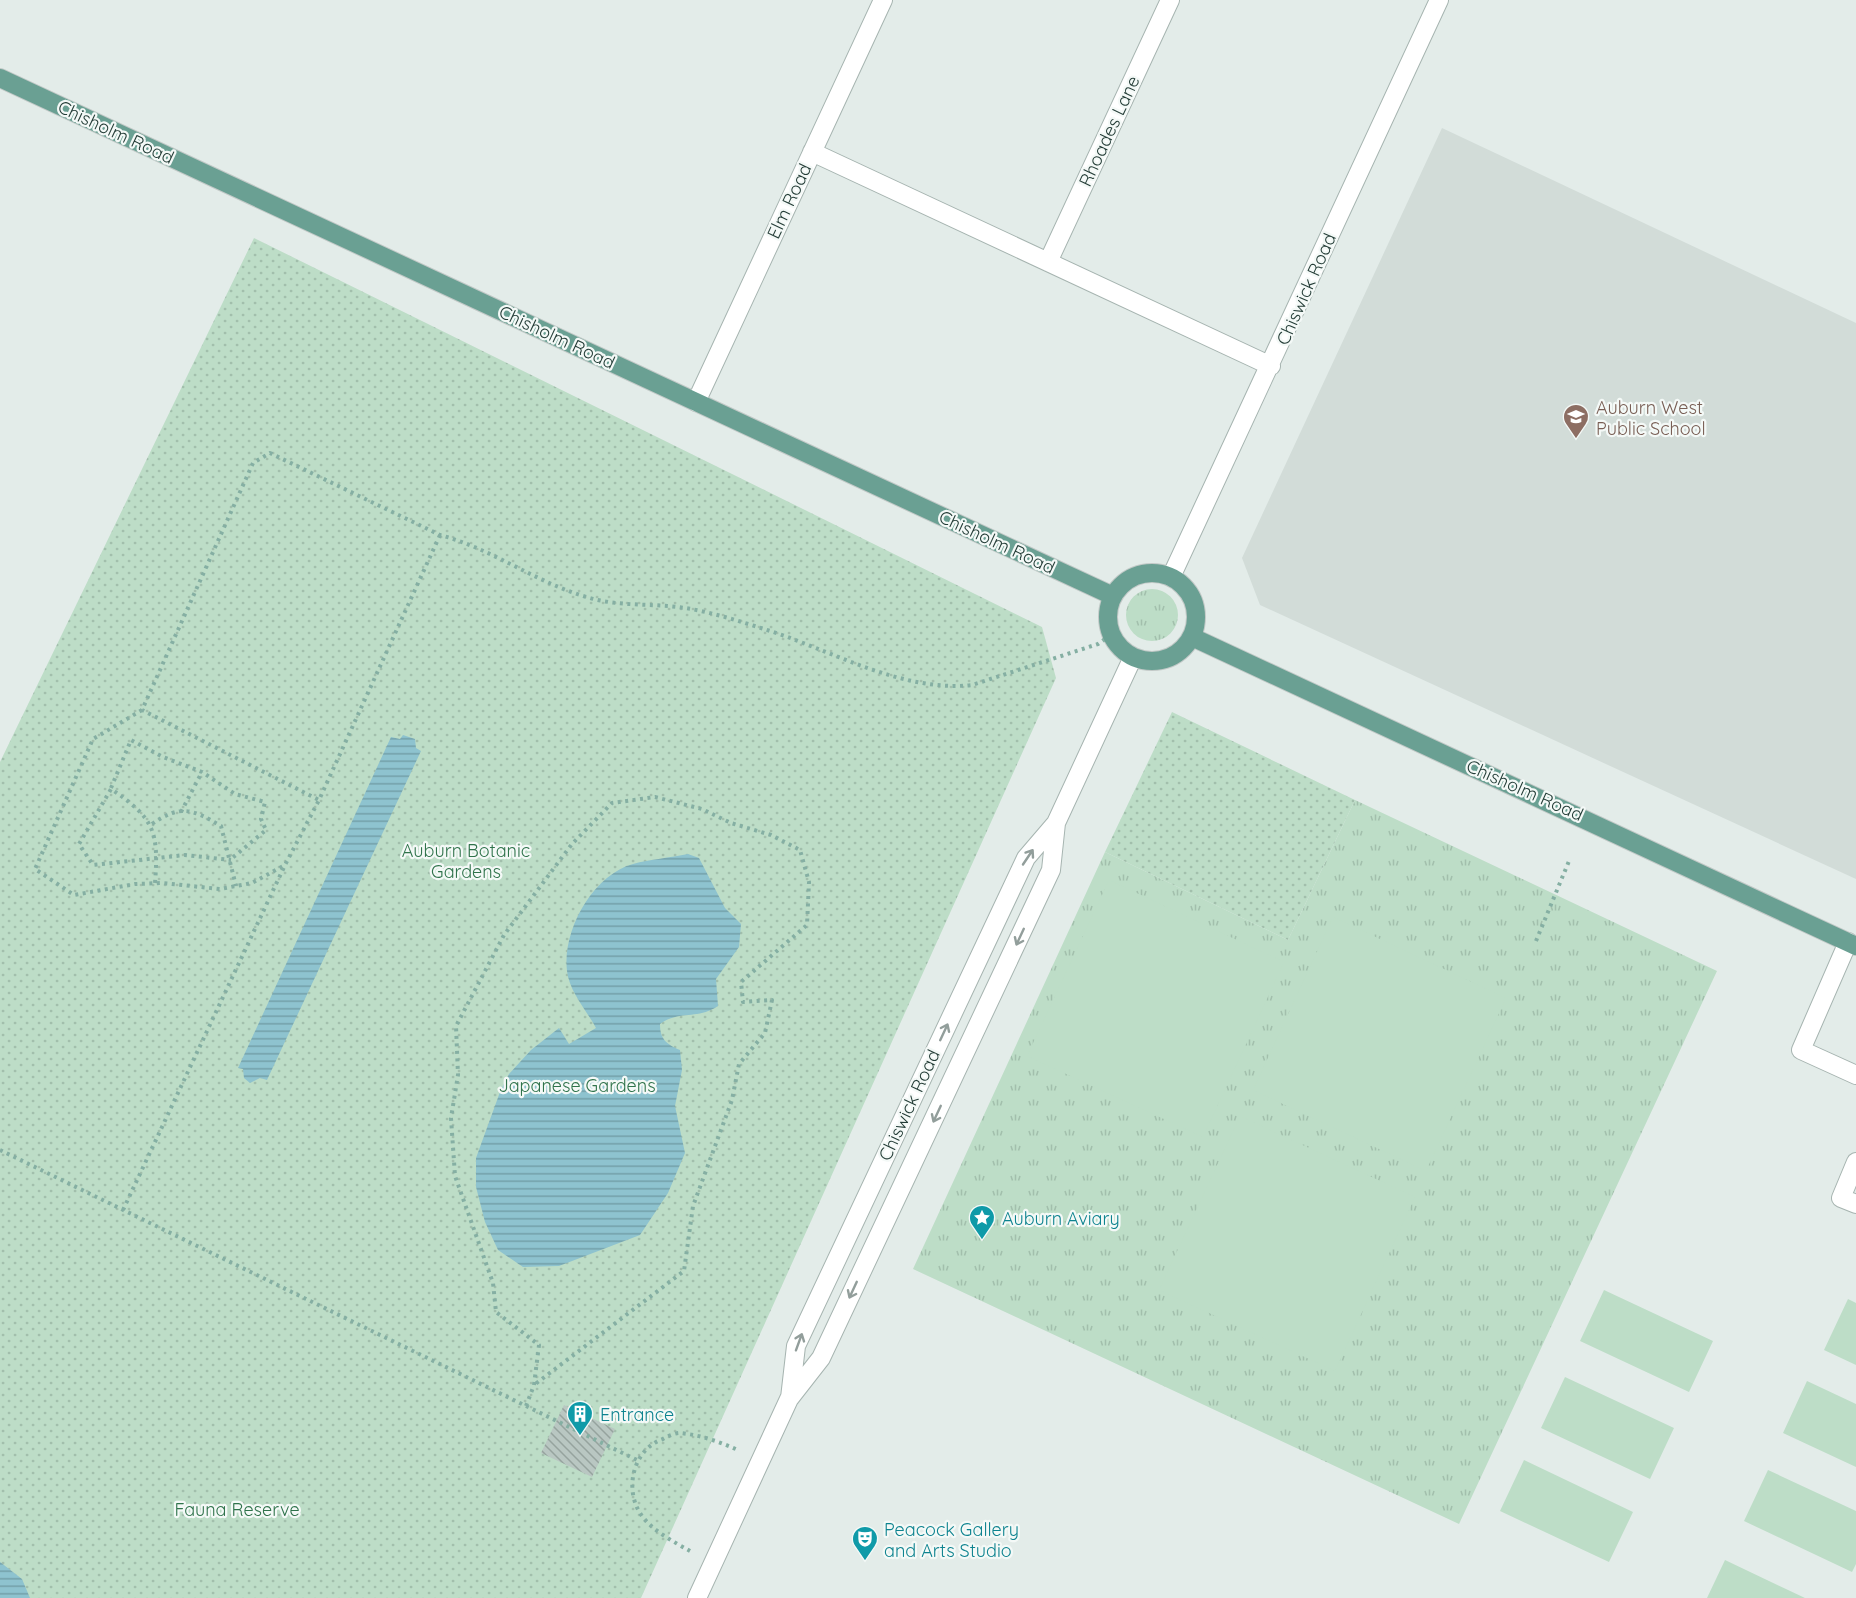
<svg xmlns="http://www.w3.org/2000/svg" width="1856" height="1598" viewBox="0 0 1856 1598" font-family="Quicksand,sans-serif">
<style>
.built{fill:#d2dcd8}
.grass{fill:url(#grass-tufts)}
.garden{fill:url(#garden-dots)}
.pitch{fill:#bdddc7}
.water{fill:url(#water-rules)}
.building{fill:url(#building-back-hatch)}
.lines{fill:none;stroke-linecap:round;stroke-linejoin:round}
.minor-casing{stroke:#a6b4b0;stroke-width:20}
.major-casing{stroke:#c2c9c7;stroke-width:20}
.path{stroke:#85afa3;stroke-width:4;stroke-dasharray:3 4.5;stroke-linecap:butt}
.minor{stroke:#fff;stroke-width:18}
.major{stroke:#6aa093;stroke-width:18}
.oneway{stroke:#929e9b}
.labels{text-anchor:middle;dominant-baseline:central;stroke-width:4.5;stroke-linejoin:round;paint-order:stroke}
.street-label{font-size:18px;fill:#243d37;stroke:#f4f9f7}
.education-label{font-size:18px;fill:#785e54;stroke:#f4f9f7;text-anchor:start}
.park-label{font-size:18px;fill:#2f734b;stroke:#f4f9f7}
.culture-label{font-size:18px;fill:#0d838f;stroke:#f4f9f7;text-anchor:start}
</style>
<defs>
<pattern id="grass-tufts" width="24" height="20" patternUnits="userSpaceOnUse" patternTransform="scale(1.5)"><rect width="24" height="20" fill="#bdddc7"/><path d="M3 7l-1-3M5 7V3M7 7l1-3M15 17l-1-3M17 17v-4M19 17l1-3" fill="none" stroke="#a2bfac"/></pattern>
<pattern id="garden-dots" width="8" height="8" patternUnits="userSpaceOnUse" patternTransform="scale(1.5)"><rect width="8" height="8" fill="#bdddc7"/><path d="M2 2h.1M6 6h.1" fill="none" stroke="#a2bfac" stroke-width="1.8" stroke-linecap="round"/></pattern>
<pattern id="water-rules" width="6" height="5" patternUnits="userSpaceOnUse" patternTransform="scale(1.5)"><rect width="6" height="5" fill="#8ec3cf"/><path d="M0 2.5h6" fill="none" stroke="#74a0a9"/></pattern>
<pattern id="building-back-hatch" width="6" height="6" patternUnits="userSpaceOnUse" patternTransform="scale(1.5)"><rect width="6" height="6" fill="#b9c7c2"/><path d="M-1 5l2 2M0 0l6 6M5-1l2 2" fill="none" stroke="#96a39e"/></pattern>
</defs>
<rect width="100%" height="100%" fill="#e3ece9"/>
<path class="built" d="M1442 128 1856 323V879L1260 605 1242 558Z"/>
<path class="grass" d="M1126 615a26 26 0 1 1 52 0a26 26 0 1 1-52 0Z
M1355 800 1717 971 1459 1524 913 1269 1105 852 1288 940Z"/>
<path class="garden" d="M254 238 1042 627 1056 678 641 1598H0V762Z
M1172 712 1355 800 1288 940 1105 852Z"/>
<path class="pitch" d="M1109 880 1284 962 1203 1137 1027 1056Z
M1333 917 1506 998 1426 1171 1253 1090Z
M1240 1116 1415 1197 1335 1371 1159 1290Z
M1604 1290 1713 1341 1689 1392 1580 1341Z
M1848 1299 1856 1303V1365L1824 1350Z
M1565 1377 1674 1428 1650 1479 1541 1428Z
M1807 1381 1856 1404V1467L1783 1433Z
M1524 1460 1633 1512 1609 1562 1500 1511Z
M1768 1470 1856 1511V1564L1852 1572 1744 1521Z
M1725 1560 1805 1598H1707Z"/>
<path class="water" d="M403 735 415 739 416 748 421 751 267 1080 260 1078 250 1083 244 1078 243 1069 238 1068 391 737 400 739Z
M688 854 699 858 725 908 741 924 739 947 716 979 718 1006C697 1020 679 1010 660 1024 660 1039 666 1044 680 1050L682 1070 675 1106 685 1153 668 1193 640 1235 559 1266 523 1267 498 1250 485 1222 476 1187V1158L500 1092 509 1074 531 1050 559 1028 569 1044 596 1028C587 1011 569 991 567 971 562 930 593 875 633 864 650 859 670 858 688 854Z
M0 1562 22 1579 30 1598H0Z"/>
<path class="building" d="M564 1405 615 1429 592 1477 541 1453Z"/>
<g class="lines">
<defs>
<path id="minor" d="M812 152 1271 366
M1048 262 1170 0
M696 402 883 0
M1171 577 1439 0
M1848 942 1801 1050 1856 1075
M1856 1162 1841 1198 1856 1204
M790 1398 796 1346 1026 858 1056 823 1133 657
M697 1598 789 1399 821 1358 1051 870 1056 823"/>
<path id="major" d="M0 78 1113 596
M1108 617a44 44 0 1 1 88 0a44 44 0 1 1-88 0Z
M1192 637 1856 946"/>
</defs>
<use href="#minor" class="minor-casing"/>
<use href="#major" class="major-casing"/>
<path class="path" d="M440 535 319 800 142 710 253 463 270 453 440 535C493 549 538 584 590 598 621 607 654 603 685 608 711 612 739 621 764 629 829 649 902 693 972 685L1098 644 1112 634
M142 710 93 739 35 869 74 895 135 884 162 883 220 889 252 883 285 865
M111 788 131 740 163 757 202 772 235 794 265 802 261 819 266 830 231 859
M181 812 202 772
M152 824C181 804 192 809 221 826L236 886
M155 883C159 831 154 818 111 789L79 844 93 865 185 855 231 860
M1536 941 1569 861
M0 1150 637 1460
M123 1210 285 865 319 800
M526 1406 534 1385 539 1345 496 1312 493 1283 455 1176 451 1118 458 1075 456 1026 504 935 572 844 612 803 655 797 702 809 731 823 771 835 800 850 809 882 807 925 741 982 743 1002 772 1000 765 1033 739 1064 732 1100 693 1206 684 1271 534 1385
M690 1551C674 1542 653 1531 642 1516 623 1490 633 1449 663 1439 668 1436 675 1433 680 1433 701 1435 720 1442 738 1450"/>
<use href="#minor" class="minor"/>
<use href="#major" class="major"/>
</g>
<defs><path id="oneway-shaft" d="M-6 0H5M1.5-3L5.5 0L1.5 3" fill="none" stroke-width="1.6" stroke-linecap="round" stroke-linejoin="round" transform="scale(1.5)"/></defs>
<g class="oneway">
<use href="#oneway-shaft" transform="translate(1028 857) rotate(-56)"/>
<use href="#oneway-shaft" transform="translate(1020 937) rotate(115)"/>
<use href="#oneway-shaft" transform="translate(944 1032) rotate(-65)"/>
<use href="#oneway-shaft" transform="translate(937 1114) rotate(115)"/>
<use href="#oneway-shaft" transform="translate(853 1290) rotate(115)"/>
<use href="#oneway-shaft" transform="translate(799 1342) rotate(-70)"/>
</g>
<defs>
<symbol id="school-pin" viewBox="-11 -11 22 30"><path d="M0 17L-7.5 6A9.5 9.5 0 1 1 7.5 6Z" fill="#8d6e63" stroke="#f4f9f7"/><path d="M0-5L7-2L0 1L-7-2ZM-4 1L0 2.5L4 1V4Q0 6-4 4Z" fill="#fff"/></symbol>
<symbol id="sight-pin" viewBox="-11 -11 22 30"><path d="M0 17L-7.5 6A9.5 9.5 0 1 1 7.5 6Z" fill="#0f9aa8" stroke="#f4f9f7"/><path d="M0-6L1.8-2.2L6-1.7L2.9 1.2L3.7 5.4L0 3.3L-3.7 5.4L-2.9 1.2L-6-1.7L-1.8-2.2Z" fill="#fff"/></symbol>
<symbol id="building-pin" viewBox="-11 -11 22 30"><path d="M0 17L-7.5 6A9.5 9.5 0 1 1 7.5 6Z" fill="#0f9aa8" stroke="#f4f9f7"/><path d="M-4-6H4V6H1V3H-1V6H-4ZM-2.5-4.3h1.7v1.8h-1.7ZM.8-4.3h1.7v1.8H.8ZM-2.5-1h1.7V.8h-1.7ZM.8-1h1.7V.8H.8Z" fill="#fff"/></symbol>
<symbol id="theatre-pin" viewBox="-11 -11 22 30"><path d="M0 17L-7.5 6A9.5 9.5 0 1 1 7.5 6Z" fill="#0f9aa8" stroke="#f4f9f7"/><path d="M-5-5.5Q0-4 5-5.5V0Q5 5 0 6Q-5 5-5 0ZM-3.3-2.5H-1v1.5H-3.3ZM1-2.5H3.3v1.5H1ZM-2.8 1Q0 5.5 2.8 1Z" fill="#fff"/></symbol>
</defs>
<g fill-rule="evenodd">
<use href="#school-pin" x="1561" y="402" width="30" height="40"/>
<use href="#sight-pin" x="967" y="1203" width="30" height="40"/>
<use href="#building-pin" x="565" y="1399" width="30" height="40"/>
<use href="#theatre-pin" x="850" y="1524" width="30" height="40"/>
</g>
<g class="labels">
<g class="street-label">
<text transform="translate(1109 131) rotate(-65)">Rhoades Lane</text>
<text transform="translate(116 132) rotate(25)">Chisholm Road</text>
<text transform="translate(789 201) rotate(-65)">Elm Road</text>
<text transform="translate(1306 289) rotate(-66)">Chiswick Road</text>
<text transform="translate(557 337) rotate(25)">Chisholm Road</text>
<text transform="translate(997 542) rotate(25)">Chisholm Road</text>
<text transform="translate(1525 790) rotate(24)">Chisholm Road</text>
<text transform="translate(909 1105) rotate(-65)">Chiswick Road</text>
</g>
<g class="education-label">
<text x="1596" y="407">Auburn West<tspan x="1596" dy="21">Public School</tspan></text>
</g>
<g class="park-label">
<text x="466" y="850">Auburn Botanic<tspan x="466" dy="21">Gardens</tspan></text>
<text x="577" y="1085">Japanese Gardens</text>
<text x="237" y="1509">Fauna Reserve</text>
</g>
<g class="culture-label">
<text x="1002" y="1218">Auburn Aviary</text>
<text x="600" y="1414">Entrance</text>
<text x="884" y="1529">Peacock Gallery<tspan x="884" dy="21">and Arts Studio</tspan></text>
</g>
</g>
</svg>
